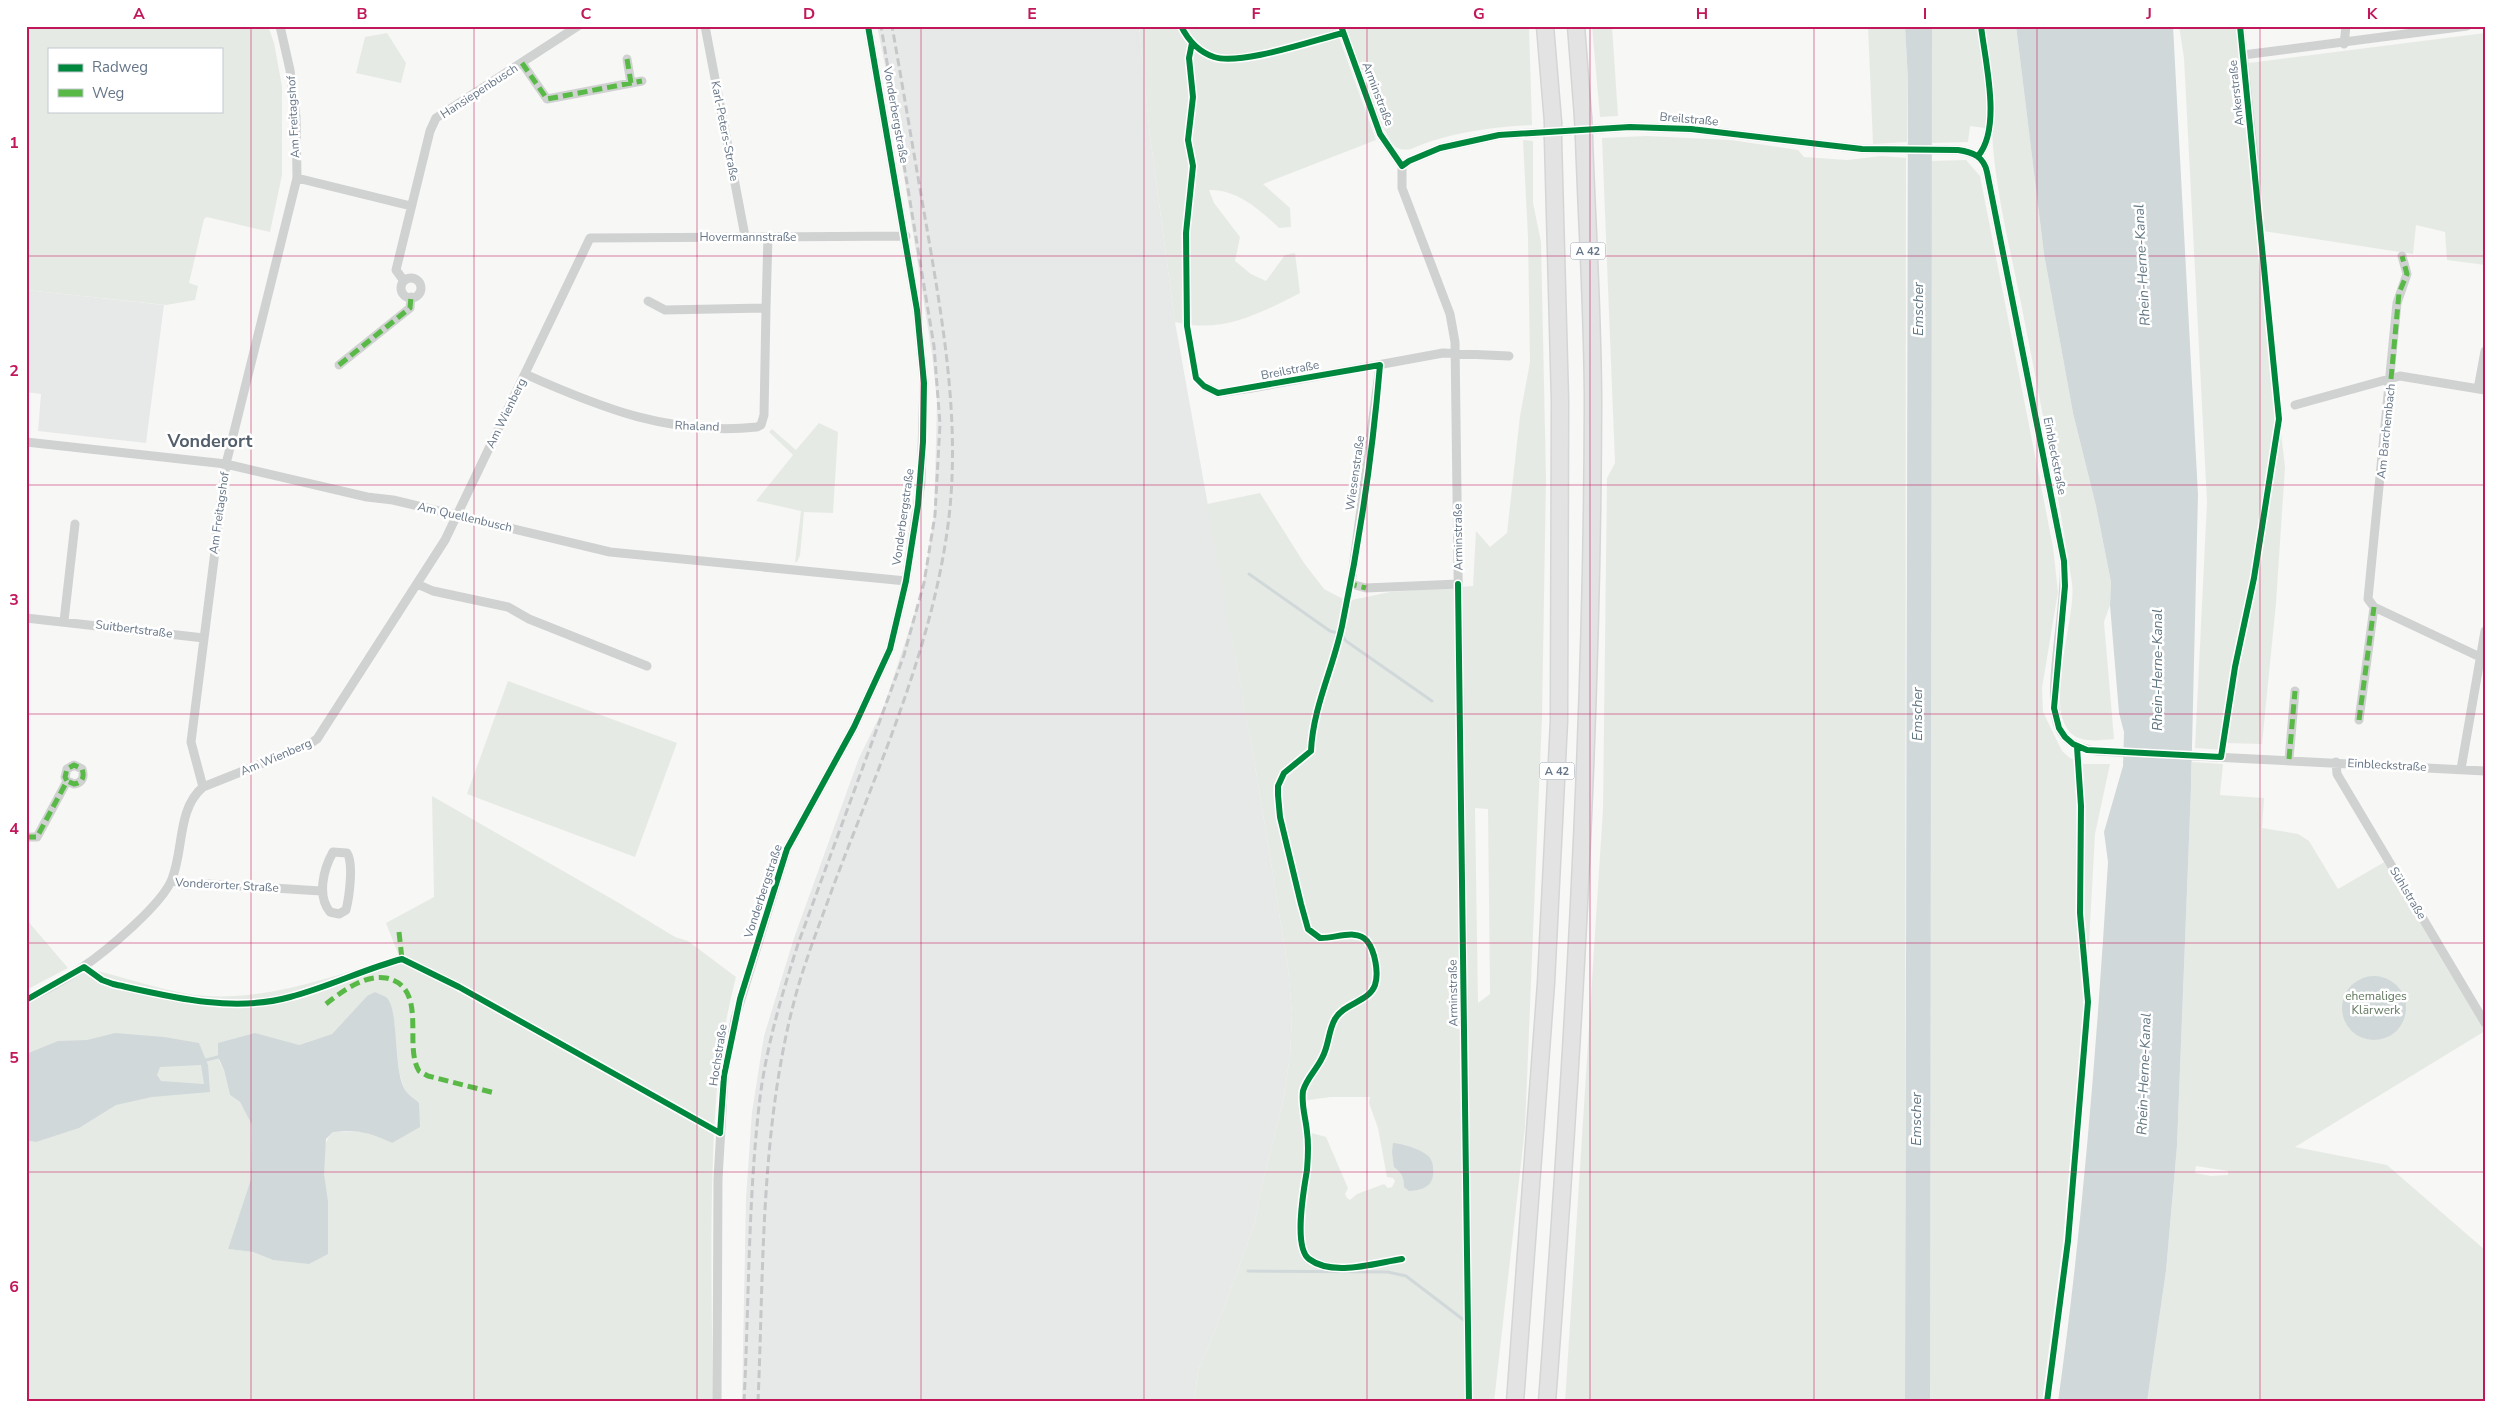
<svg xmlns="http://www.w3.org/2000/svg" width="2511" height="1428" viewBox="0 0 2511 1428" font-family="'Nunito Sans',sans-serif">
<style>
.built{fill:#e7e9e8}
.green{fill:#e6eae4;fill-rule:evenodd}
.water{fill:#d0d8da;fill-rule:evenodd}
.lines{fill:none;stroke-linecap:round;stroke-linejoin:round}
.stream{stroke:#d0d8da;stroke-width:3}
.highway-casing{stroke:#d4d5d5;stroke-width:19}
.street{stroke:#d0d2d2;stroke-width:9}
.highway{stroke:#e3e3e3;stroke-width:16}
.rail{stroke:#c6c7c8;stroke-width:3;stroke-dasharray:8 4;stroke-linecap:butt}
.highway-bridge-casing{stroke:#d4d5d5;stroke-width:19;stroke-linecap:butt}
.highway-bridge{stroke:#e3e3e3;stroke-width:16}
.quiet{stroke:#58b947;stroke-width:5;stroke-dasharray:10 5;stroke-linecap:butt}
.cycleway-casing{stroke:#fff;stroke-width:9}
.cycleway{stroke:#00873e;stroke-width:6}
.grid{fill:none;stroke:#c2185b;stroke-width:1;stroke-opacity:0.55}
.labels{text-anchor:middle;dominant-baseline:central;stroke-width:5;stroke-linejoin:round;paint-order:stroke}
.shield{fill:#fff;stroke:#939eab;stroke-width:1}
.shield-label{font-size:11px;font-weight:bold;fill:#657587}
.street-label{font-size:12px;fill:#657587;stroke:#fff}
.park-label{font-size:12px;fill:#637960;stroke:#fff}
.water-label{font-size:14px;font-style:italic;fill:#617783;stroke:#fff}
.district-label{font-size:18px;font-weight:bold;fill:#545f6c;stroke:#fff}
.neatline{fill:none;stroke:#c2185b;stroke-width:2}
.grid-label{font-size:16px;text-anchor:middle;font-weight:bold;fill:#c2185b}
</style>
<rect width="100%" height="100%" fill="#f7f7f6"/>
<path class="built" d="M877 26H1139L1150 136 1175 322 1258 783 1288 968 1292 1014 1290 1056 1283 1101 1261 1189 1255 1222 1227 1300 1198 1371 1194 1402H742L746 1198 752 1112 764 1036 794 938 859 758 883 709 922 591 934 517 937 402 932 354 892 100Z
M26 290 164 305 146 443 38 431 41 394 26 392Z"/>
<path class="green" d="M26 26H268L274 43 282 86V175L270 232 207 217 204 219 189 283 198 286 195 300 166 305 26 290ZM49 49H221V111H49Z
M1139 26H1335L1376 140 1263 184 1290 208 1291 227 1279 228C1260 210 1237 189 1209 190L1214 203 1240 237 1235 261 1251 274 1266 281 1285 255 1295 253 1300 293C1259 314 1222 334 1175 322L1150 136Z
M1346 26H1529L1532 125C1492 127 1447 133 1411 149 1405 150 1400 150 1396 147 1381 135 1354 49 1346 26Z
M1592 26H1612L1618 116 1600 117Z
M1868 26H1905L1908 80 1907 142 1873 144Z
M1932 26H2016L2044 254 2073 413 2096 506 2111 582 2110 605 2104 622 2114 739C2101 740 2084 743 2073 735 2041 709 2077 619 2072 583 2057 486 2038 389 2019 293 2008 239 1994 184 1992 129L1970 126 1968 142 1931 143Z
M2179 26H2236L2239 55 2249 63 2485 33V265L2447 260 2445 232 2416 225 2413 254 2263 231 2260 206 2271 347 2285 467 2276 603 2262 744 2226 743 2224 750 2195 748 2207 502 2184 58Z
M387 33 406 63 401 83 356 73 365 37Z
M1647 136 1731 140 1798 150 1804 157 1847 160 1881 156 1906 158 1905 1402H1565L1603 809 1607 478 1615 463 1602 138Z
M1523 140 1533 141V203L1541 242 1546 478 1542 716 1525 1128 1494 1402H1194L1198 1371 1227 1300 1255 1222 1261 1189 1283 1101 1290 1056 1292 1014 1288 968 1258 783 1207 504 1260 493 1304 563 1324 589 1347 601 1390 592 1473 586 1476 531 1490 547 1507 533 1520 416 1530 362 1528 237ZM1475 808 1488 809 1490 994 1478 1003ZM1331 1097H1370L1369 1103 1378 1128 1387 1177 1393 1178 1395 1181 1392 1187 1388 1188 1384 1184 1357 1194 1350 1200 1347 1198 1345 1194 1348 1188 1326 1137 1308 1132 1302 1101Z
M1966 160 1980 176 2053 547 2058 592 2042 688 2043 712 2062 751 2070 758 2084 764H2110L2095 834 2089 943 2063 1241 2042 1402H1930L1931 161Z
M819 423 838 432 833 513 804 512 800 555 797 562H795L801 511 756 501 793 455 769 432 772 429 796 450Z
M508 681 677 743 635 857 467 794Z
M2192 762 2223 764 2220 795 2264 798 2262 828 2298 834 2309 841 2338 889 2386 861 2485 1031 2295 1147 2387 1165 2485 1250V1402H2147L2166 1271 2177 1146ZM2196 1166 2228 1171V1175L2211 1176 2195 1173Z
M432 796 619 903 675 937 688 941 736 977C720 1037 715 1097 713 1158 710 1239 712 1320 713 1402H26V1005L90 969C123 977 162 990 194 995 265 1003 333 976 399 956L386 923 434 897ZM367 996 395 1024 394 1046 400 1075 405 1091 392 1143 371 1132H333C316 1149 324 1180 328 1201L273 1260 253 1252 228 1249 251 1179 252 1125 240 1102 230 1095 224 1070 219 1061 218 1048 299 1045 332 1034Z
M26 919 68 968 26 990Z"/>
<path class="water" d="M1905 26H1932V31L1930 1402H1905L1908 80Z
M2016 26H2173L2198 495 2191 788 2177 1146 2166 1271 2147 1402H2058C2083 1223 2097 1042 2108 862L2104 832 2123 766 2124 732 2119 713 2110 605 2111 582 2096 506 2073 413 2044 254Z
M2342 1008a32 32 0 1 1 64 0a32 32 0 1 1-64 0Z
M375 992C378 994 383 995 386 997 400 1009 392 1066 405 1090 408 1095 415 1099 419 1103L420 1127 392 1143C369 1132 358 1130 333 1132L326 1139 324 1174 328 1201V1254L309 1264 273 1260 253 1252 228 1249 251 1179 252 1125 240 1102 230 1095 224 1070 218 1057V1043L255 1033 299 1045 332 1034 367 996Z
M115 1033 164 1037 199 1043 208 1065 210 1092 152 1097 116 1105 79 1128 36 1142 26 1140V1054L58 1041 87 1040ZM201 1065 204 1084 161 1081 157 1075 160 1067Z
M1393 1143C1403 1144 1418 1148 1427 1155 1431 1158 1433 1163 1433 1168 1435 1186 1424 1190 1409 1191L1404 1187C1404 1177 1402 1173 1394 1167L1392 1152Z"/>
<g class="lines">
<path class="stream" d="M1249 574 1330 631 1341 634 1346 641 1432 701
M206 1060 218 1057
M1248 1271 1388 1272 1406 1276 1465 1321"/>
<defs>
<path id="highway" d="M1545 26 1553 122
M1576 26 1583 117
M1515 1402 1546 983 1559 721 1560 401 1553 139
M1547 1402C1572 1070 1592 738 1593 405 1593 316 1587 227 1584 138"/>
</defs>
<use href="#highway" class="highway-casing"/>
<path class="street" d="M705 26 745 236
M1341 26 1380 134 1402 166V188L1450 314 1455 342 1469 1402
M2240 26 2254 158
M2344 44 2346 26
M2243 55 2467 26
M627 59 631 83
M522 63 547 99 642 81
M1978 156C2002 128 1985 61 1981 26
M1402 166 1409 161 1440 148 1499 135 1630 127 1691 129 1862 149 1958 150C1973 152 1984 157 1987 172L2064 561C2068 603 2043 703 2061 732 2069 745 2083 749 2097 751L2485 771
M297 178 411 206
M2402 256 2407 274 2397 303 2368 599 2374 607 2480 657
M401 288a10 10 0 1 1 20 0a10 10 0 1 1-20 0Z
M404 281 396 270 430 131 436 118 578 26
M648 301 665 310 766 308 768 236
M339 365 410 308 411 297
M1380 365 1351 584 1366 588 1458 584
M525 374C601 408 671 436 757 427L761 425 764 415 766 308
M1204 386 1218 393 1252 388 1443 353 1509 356
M2478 389 2485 351
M2295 405 2400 376 2485 390
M26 442 226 464 367 497 393 500 610 552 906 581
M417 584 433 591 508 607 529 619 647 666
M26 618 204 638
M64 621 75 524
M2359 720 2374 607
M2289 759 2295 691
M2336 762 2337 774 2485 1023
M2461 769 2485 631
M203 787 308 745 317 739 445 540 590 238 906 236
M26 837H37L67 781 65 777 67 769 74 765 82 769C85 777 82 783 74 784L67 781
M333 852 347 853C354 863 349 898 346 910L339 914 330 912C317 896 323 870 333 852Z
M172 880 186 885 209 884 321 891
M26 1000C45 990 65 980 83 967 106 951 162 905 172 879 184 849 177 809 203 787L191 742 226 464 297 178 296 117 290 70 280 26
M717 1402 718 1179 724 1076 735 1019 787 849 854 727 890 649 906 581 921 482 924 383 917 310 868 26"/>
<use href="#highway" class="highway"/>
<path class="rail" d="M744 1402C749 1303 748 1204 759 1106 765 1051 781 997 798 944L904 655 924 583 935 515 940 424 934 346 881 26
M758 1402C764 1264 760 1121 798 987 808 953 821 920 833 887 878 767 934 645 949 517 960 420 943 323 927 229 915 161 904 94 892 26"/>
<defs>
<path id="highway-bridge" d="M1583 117 1584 138
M1553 122V139"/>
</defs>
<use href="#highway-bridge" class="highway-bridge-casing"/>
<use href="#highway-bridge" class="highway-bridge"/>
<path class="quiet" d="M627 59 631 83
M522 63 547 99 642 81
M339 365 410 308 411 297
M2391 379 2399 293 2407 274 2402 256
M1352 580 1351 584 1366 588
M2359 720 2374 607
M2289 759 2295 691
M26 837H37L67 781 65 777 67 769 74 765 82 769C85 777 82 783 74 784L67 781
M399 932 402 959
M326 1004C341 992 365 974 386 978 429 987 403 1045 419 1071L428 1076 495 1093"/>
<defs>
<path id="cycleway" d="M1181 26C1188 40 1199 52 1214 57 1240 66 1314 40 1343 33
M1341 26 1380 134 1402 166 1409 161 1440 148 1499 135 1630 127 1691 129 1862 149 1958 150C1973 152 1984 157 1987 172L2064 561 2065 586 2054 708 2059 728 2065 737 2073 744 2087 750 2221 757 2235 667 2254 578 2279 419 2240 26
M1192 43 1189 58 1193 97 1188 140 1193 166 1186 233 1187 326 1196 378 1204 386 1218 393 1380 365C1373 449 1360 539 1343 621 1335 665 1313 705 1311 751L1284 773 1278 786V795L1280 817 1301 904 1308 929 1320 938C1334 939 1357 928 1367 941 1375 951 1379 973 1375 985 1369 1002 1344 1003 1335 1019 1328 1031 1329 1046 1322 1058 1317 1069 1306 1079 1303 1091 1301 1105 1306 1119 1307 1132 1309 1145 1308 1157 1307 1170 1304 1188 1293 1247 1309 1259 1333 1277 1375 1263 1402 1259
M1978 156C2002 128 1985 61 1981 26
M1458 584 1469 1402
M26 1000 84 967 102 980 113 984C171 997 232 1013 290 997 329 987 364 969 402 959L459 987 720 1133 724 1076 740 999 787 849 854 727 890 649 906 581 918 505 923 442 924 383 917 310 868 26
M2047 1402 2068 1241 2088 1002 2080 913 2081 806 2077 747"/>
</defs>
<use href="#cycleway" class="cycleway-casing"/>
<use href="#cycleway" class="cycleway"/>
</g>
<path class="grid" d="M251 26V1402M474 26V1402M697 26V1402M921 26V1402M1144 26V1402M1367 26V1402M1590 26V1402M1814 26V1402M2037 26V1402M2260 26V1402M26 256H2485M26 485H2485M26 714H2485M26 943H2485M26 1172H2485"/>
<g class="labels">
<g class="shield">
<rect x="1570.5" y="242.5" width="35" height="17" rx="4"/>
<rect x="1539.5" y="762.5" width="35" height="17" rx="4"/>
</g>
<g class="shield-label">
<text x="1588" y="251">A 42</text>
<text x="1557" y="771">A 42</text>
</g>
<g class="street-label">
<text transform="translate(479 91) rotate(-33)">Hansiepenbusch</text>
<text transform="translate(2236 93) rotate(-96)">Ankerstraße</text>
<text transform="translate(1378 94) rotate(69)">Arminstraße</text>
<text transform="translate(896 115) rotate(80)">Vonderbergstraße</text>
<text transform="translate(293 117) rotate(-93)">Am Freitagshof</text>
<text transform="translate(1689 119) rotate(5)">Breilstraße</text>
<text transform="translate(725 131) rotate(79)">Karl-Peters-Straße</text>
<text x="748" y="237">Hovermannstraße</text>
<text transform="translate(1290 370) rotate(-11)">Breilstraße</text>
<text transform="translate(506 413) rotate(-64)">Am Wienberg</text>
<text transform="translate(697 426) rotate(2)">Rhaland</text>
<text transform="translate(2386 431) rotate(-84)">Am Barchembach</text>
<text transform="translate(2055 456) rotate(79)">Einbleckstraße</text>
<text transform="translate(1355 473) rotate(-82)">Wiesenstraße</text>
<text transform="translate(219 513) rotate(-82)">Am Freitagshof</text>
<text transform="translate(465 517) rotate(13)">Am Quellenbusch</text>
<text transform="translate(903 517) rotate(-82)">Vonderbergstraße</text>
<text transform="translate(1458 537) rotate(-91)">Arminstraße</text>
<text transform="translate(134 629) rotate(7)">Suitbertstraße</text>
<text transform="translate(276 757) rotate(-23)">Am Wienberg</text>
<text transform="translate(2387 765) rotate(3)">Einbleckstraße</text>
<text transform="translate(227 885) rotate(3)">Vonderorter Straße</text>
<text transform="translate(763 891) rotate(-72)">Vonderbergstraße</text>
<text transform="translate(2408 893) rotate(59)">Sühlstraße</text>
<text transform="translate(1453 993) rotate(-91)">Arminstraße</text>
<text transform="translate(718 1055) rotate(-81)">Hochstraße</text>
</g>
<g class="park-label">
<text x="2376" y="996">ehemaliges<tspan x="2376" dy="14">Klärwerk</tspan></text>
</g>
<g class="water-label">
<text transform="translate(2142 265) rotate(-93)">Rhein-Herne-Kanal</text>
<text transform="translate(1918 309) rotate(-90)">Emscher</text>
<text transform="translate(2157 670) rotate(-90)">Rhein-Herne-Kanal</text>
<text transform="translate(1917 714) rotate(-90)">Emscher</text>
<text transform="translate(2144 1074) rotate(-88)">Rhein-Herne-Kanal</text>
<text transform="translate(1916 1119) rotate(-90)">Emscher</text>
</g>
<g class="district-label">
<text x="210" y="441">Vonderort</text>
</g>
</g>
<rect width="2511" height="1428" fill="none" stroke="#ffffff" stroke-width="55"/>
<rect x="48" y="48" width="175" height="65" fill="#ffffff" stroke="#c1c8cf"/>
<rect x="58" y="64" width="25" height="8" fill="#00873e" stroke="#c1c8cf"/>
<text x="92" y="72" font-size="15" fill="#657587">Radweg</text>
<rect x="58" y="89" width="25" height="8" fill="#58b947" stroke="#c1c8cf"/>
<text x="92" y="98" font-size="15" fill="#657587">Weg</text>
<rect x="28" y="28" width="2456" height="1372" class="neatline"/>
<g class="grid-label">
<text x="139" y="19">A</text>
<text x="362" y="19">B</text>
<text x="586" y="19">C</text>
<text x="809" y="19">D</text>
<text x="1032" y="19">E</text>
<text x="1256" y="19">F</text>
<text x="1479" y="19">G</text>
<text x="1702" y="19">H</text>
<text x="1925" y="19">I</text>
<text x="2149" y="19">J</text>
<text x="2372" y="19">K</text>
<text x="14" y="148">1</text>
<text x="14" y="376">2</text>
<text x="14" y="605">3</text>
<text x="14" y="834">4</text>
<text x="14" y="1063">5</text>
<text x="14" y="1292">6</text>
</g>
</svg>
